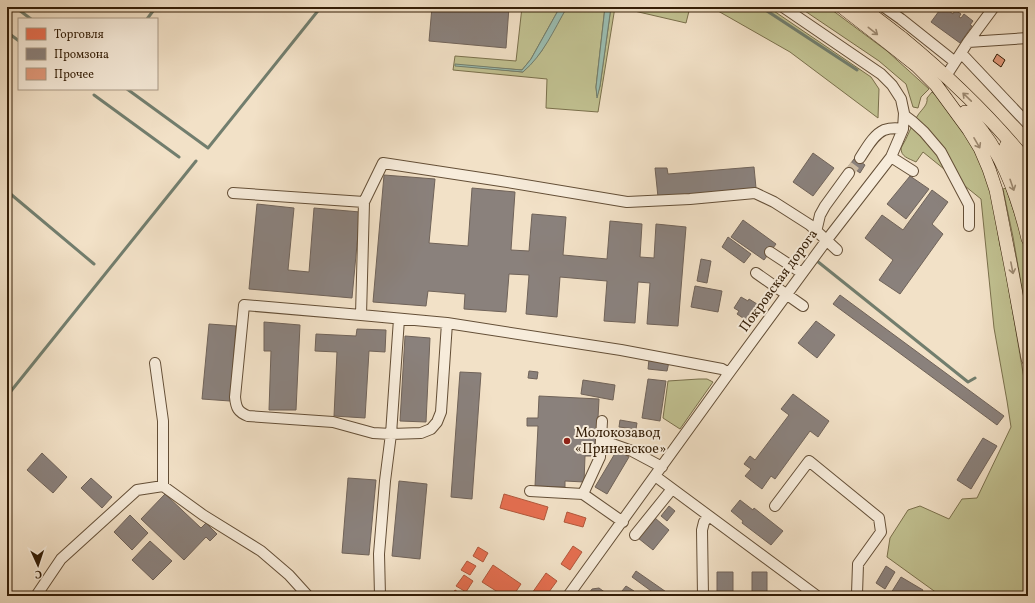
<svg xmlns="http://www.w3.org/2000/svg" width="1035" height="603" viewBox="0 0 1035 603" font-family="Vollkorn,serif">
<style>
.green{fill:#c1c191;stroke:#7a704c}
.water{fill:#9bbeb2;stroke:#727e6e}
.shops{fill:#e76f51;stroke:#b1573b}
.industry{fill:#8a817c;stroke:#706359}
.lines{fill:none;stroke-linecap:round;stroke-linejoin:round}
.stream{stroke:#727e6e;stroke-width:3}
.building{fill:#e19879;stroke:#341e07}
.minor-tunnel{stroke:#ccbaa1;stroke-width:10;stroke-dasharray:10 5;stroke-linecap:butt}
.minor-casing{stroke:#644f37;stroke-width:12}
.major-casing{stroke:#341e07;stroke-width:14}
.minor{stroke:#f7ecdb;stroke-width:10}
.major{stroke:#f2e1c7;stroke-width:13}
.oneway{stroke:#9c8971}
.poi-dot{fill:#8f2418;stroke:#f7ecdb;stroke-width:1.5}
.labels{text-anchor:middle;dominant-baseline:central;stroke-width:4;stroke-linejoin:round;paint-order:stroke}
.street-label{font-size:14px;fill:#341e07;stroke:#f7ecdb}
.poi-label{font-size:14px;fill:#341e07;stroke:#f7ecdb;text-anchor:start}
</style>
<rect width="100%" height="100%" fill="#f2e1c7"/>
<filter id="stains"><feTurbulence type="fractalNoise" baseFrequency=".005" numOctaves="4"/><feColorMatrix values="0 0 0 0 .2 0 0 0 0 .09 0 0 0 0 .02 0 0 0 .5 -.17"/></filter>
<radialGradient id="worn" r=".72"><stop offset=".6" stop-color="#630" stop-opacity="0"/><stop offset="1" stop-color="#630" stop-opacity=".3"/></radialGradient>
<path class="green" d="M522 7H560L531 59 522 70 455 65 523 72 541 52 567 7H605L596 87 597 96 600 86 611 7H615L598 112 546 108 547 79 453 70 455 56 516 61Z
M617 7H628L652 9V7H690L686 23Z
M711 7H768L871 77 879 89 878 118 790 52Z
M799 7H828L887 51 929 89 921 97 918 108 913 107 906 84 879 61Z
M932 92 936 95 964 130 986 174 993 202 1000 246 1003 255 1028 402V596H941L887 557 890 538 908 510 920 506 949 519 962 499 977 498 1011 427 1007 401 994 328 981 199 923 152 916 162C908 158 901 157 901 148 908 137 911 125 918 115 922 109 928 105 927 98Z
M1006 188 1022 236 1028 263V323L1013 237 1003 189Z
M699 379H707L713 382 680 429 663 418 668 381Z"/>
<path class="water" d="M560 7H567C554 30 543 55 523 72L455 66V64L522 70 531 59Z
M605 7H611L600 86 597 98 596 87Z"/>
<path class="shops" d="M504 494 548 507 544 520 500 508Z
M567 512 586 518 583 527 564 522Z
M573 546 582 552 570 570 561 564Z
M478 547 488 553 483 562 473 556Z
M467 561 476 566 470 575 461 570Z
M493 565 521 584 513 596H504L482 582Z
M546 573 557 581 546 596H530Z
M464 575 473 581 466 592 456 586Z
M455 590 464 596H452Z"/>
<path class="industry" d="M432 7H509L506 48 429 41Z
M942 7H944L953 14 955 10 961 14 959 17 961 18 964 14 973 21 970 25 972 26 960 43 931 22Z
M813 153 834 168 813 196 793 182Z
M857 155 861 162 865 165 860 173 856 170 852 175 845 171Z
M754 167 756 188 658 197 655 168H667L668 174Z
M384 175 435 179 429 243 468 246 472 188 515 192 511 250 529 251 532 214 566 217 563 255 607 259 610 221 642 224 640 257 654 258 656 224 686 227 678 326 647 324 650 283 638 282 635 323 604 321 607 281 560 277 557 317 526 314 529 275 509 274 506 312 464 309 465 294 428 291 426 306 373 302Z
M910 176 929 189 906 219 887 204Z
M932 190 948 202 932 224 943 234 900 294 879 280 893 260 865 238 882 215 903 230Z
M257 204 294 208 288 270 309 272 314 208 360 212 352 298 249 289Z
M743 220 776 244 764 260 731 237Z
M728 237 751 254 744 263 722 247Z
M701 259 711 261 707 283 697 281Z
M695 286 722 291 718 312 691 307Z
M840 295 1004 416 997 425 833 304Z
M741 297 748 301 749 299 757 304 746 320 737 314 739 311 734 308Z
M816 321 835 335 817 358 798 343Z
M264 322 300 325 296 410H269L271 351H264Z
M209 324 236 326 230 401 202 399Z
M357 329 386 330 385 352 369 351 365 418 334 416 337 352 315 351 316 334 356 336Z
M405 336 430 338 426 422 400 421Z
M649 359 669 362 667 371 648 369Z
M529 371 538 372 537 379 528 378Z
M460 372 481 373 472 499 451 497Z
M648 379 666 381 660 421 642 418Z
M583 380 615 385 613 400 581 394Z
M793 394 829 421 818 437 810 431 775 479 771 476 762 489 745 476 751 469 744 464 750 456 755 460 789 415 781 409Z
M539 396 599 399 596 456H585L584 482 565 481V487L535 486 538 426H527V418H538Z
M620 420 637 423 636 429 619 427Z
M983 438 997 446 971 489 957 480Z
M617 450 629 457 607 494 595 487Z
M42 453 67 477 53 493 27 470Z
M91 478 112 497 102 508 81 488Z
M348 478 376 480 369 555 342 553Z
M399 481 427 484 420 559 392 556Z
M165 494 201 528 206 523 217 534 210 541 206 537 184 560 141 519Z
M740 500 753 510 754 508 783 531 771 545 742 523 743 521 731 511Z
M669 506 675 511 667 521 661 516Z
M130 515 148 533 132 550 114 532Z
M655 518 669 530 653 550 638 538Z
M150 541 172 561 153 580 132 560Z
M886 566 895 572 885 589 876 583Z
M636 571 672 596H658L632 577Z
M717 572H733V596H717Z
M752 572H767V596H752Z
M901 577 923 590 919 596H897L891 593Z
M626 586 634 591 631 596H618Z
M599 588 610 596H587L592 589Z"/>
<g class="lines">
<path class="stream" d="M15 7 31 19
M761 7 857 70
M147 19 156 7
M7 32 19 41
M127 89 208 148 321 7
M94 95 179 157
M7 191 94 264
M817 261 968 382 975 378
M7 396 196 161"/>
</g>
<path class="building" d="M997 54 1005 60 1001 67 993 61Z"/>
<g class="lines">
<path class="minor-tunnel" d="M849 173 860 158"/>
<defs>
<path id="minor" d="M884 7 901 19 955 62
M968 42 1028 38
M961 53 1028 124
M946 76 968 42 994 7
M904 115 912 121 924 132 941 152 969 205V226
M891 157 913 171
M860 158C866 149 873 135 884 130 890 128 897 128 903 129
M233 193 364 202
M816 232 820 215 825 206 849 173
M770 252 802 273
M756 273 803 306
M361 315 244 305 235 397C236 408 238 412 248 416L333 422 373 433 391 434 421 433 431 429 437 422 441 412 447 323
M155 363 163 421V486
M729 373 722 369 621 350 447 323 361 315 364 202 383 163 501 181 627 202 690 199 755 193 774 202 810 225 837 250
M601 440 632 451 662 467
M655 476 817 596
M530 491 583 494 600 457 602 421
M583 494 623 522
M775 506 809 461 879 518 881 532 858 564 857 594 855 596
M635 535 672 489
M36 596 61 559 137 490 163 486 203 515 261 551 289 575 308 596
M380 596 379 554 385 481 391 434 399 319
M568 596 729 373 826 241 891 157 903 129 904 113 901 99 892 85 881 74 783 7
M703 596 702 530 704 522 709 516"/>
<path id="major" d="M842 7 887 42 917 66 936 85 969 130 980 148 989 169 996 190 1012 272 1028 359
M861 7C875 17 889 28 902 38 948 76 991 117 1028 163
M965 112C971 118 977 124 982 131 1006 162 1019 201 1028 239
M1006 146 1014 160 1028 196"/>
</defs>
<use href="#minor" class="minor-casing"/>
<use href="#major" class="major-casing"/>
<use href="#minor" class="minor"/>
<use href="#major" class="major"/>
</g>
<defs><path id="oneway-shaft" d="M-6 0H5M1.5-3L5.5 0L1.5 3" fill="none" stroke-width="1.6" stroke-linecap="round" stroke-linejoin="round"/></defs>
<g class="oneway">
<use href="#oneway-shaft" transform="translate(873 31) rotate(38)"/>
<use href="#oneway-shaft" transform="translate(967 97) rotate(-136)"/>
<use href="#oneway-shaft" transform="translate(977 143) rotate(60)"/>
<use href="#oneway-shaft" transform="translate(1012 185) rotate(71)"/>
<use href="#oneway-shaft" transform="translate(1012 268) rotate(79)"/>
</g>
<circle class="poi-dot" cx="567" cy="441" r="4"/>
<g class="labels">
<g class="street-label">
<text transform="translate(779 281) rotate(-54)">Покровская дорога</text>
</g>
<g class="poi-label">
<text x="575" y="433">Молокозавод<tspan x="575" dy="16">«Приневское»</tspan></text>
</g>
</g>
<rect width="1035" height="603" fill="none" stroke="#f2e1c7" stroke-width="24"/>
<rect x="8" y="8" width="1019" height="587" fill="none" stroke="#341e07" stroke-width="2"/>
<rect x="12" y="12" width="1011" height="579" fill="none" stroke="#341e07"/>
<rect x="18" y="18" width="140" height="72" fill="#f7ecdb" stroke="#a99a86"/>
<rect x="26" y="28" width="20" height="12" fill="#e76f51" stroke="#a99a86"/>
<text x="54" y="38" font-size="12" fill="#341e07">Торговля</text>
<rect x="26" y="48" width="20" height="12" fill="#8a817c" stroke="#a99a86"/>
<text x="54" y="58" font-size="12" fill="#341e07">Промзона</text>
<rect x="26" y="68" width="20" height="12" fill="#e19879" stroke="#a99a86"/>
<text x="54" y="78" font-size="12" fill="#341e07">Прочее</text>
<g transform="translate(38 565) rotate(177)" stroke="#f7ecdb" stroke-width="3" paint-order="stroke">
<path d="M0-3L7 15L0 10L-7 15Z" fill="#341e07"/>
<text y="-6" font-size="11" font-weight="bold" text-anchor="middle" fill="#341e07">С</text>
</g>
<rect width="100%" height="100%" filter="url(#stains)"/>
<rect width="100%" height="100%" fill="url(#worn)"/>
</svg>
